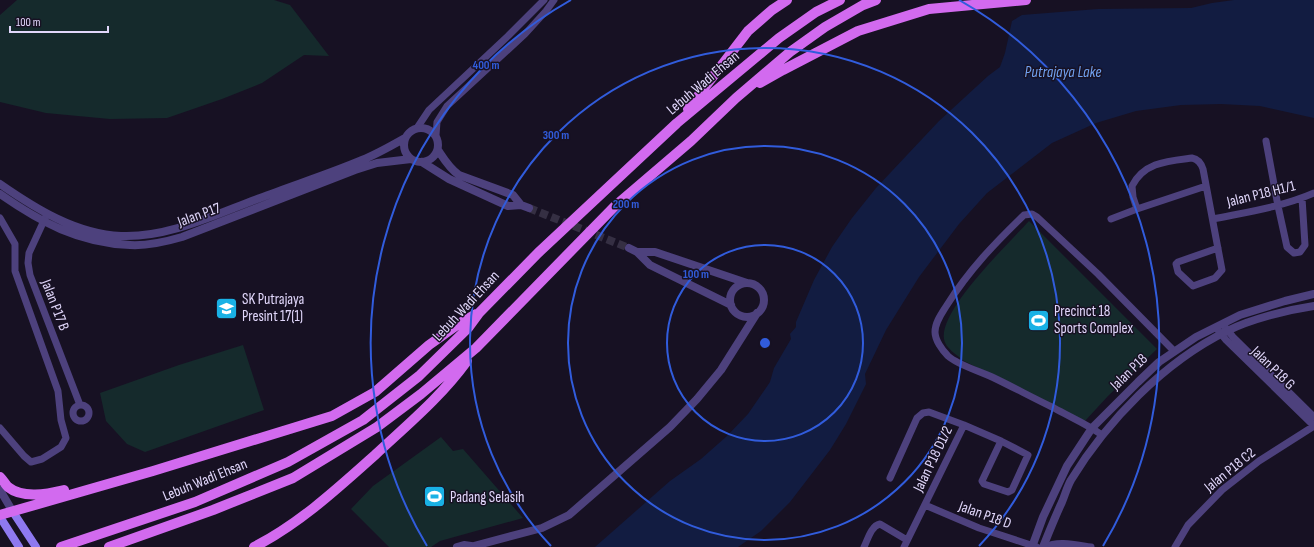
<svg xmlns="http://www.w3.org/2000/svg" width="1314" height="547" viewBox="0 0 1314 547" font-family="'Sofia Sans Condensed',sans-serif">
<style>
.green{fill:#152a2c}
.water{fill:#121c41}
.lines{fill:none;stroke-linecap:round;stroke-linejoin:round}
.tertiary-tunnel{stroke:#352f43;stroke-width:8;stroke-dasharray:8 4;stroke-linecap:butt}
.minor{stroke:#4d417d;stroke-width:7}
.tertiary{stroke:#4d417d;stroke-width:8}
.secondary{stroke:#8e79f0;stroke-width:8}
.primary{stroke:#d26aef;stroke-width:10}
.ring{fill:none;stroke:#315cdc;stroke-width:2}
.labels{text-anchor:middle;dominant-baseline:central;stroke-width:3;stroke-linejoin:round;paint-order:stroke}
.street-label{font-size:15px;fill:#e1d7fb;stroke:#171123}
.poi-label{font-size:15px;fill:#e1d7fb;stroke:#171123;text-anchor:start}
.water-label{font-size:16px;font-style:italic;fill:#71a1ef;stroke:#171123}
.centre{fill:#315cdc;stroke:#171123;stroke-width:2}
.ring-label{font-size:12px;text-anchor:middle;font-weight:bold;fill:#315cdc;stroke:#171123;stroke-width:3;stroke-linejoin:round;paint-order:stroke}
</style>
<rect width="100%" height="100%" fill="#171123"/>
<path class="green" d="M17 0H274L290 5 329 56 304 55 262 83 222 99 167 118 110 119 46 113 0 102V15Z
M1029 221 1157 349 1108 396 1085 421 964 361C957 355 945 348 944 339 939 310 1009 243 1029 221Z
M243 345 264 410 145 452 127 444 106 421 100 393 179 365Z
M441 437 453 451 463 449 523 518 440 541 431 547H389L351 509 373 486Z"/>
<path class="water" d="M1234 0H1314V118L1260 106 1221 104 1181 105 1136 111 1096 123 1052 143 987 193 959 224 919 277 886 330 865 374 866 384 846 424 830 450 790 502 761 531 738 547H595L670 481 701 459 727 436 748 414 770 382 774 368 791 339 790 334 796 327V322L814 280 832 247 852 218 876 188 939 121 988 76 1000 67 1005 53 1012 21 1022 15 1098 9 1191 8 1212 3Z"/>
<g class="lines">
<path class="tertiary-tunnel" d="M529 208 629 248"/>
<path class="minor" d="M417 128 429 110 508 36 544 0
M436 135 437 122 447 106 525 34 546 11 554 0
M1266 141 1278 206 1287 247 1294 253 1300 252 1305 245 1302 198
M1137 209 1133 197 1132 186C1144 162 1168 161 1192 158 1198 159 1201 163 1203 169L1222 270 1215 278 1193 286 1178 272 1176 264 1178 262 1218 248
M47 214 29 253 28 263 30 275 80 405
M0 218 15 244V271L58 391 61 420 66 438 61 447 42 459 31 462 24 456 0 428
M1111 219 1137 209 1206 186
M1213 219C1247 212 1282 207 1314 193
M1225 327 1233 337 1314 417
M1218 330 1226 340 1314 426
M73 413a8 8 0 1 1 16 0a8 8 0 1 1-16 0Z
M1102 435C1087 424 1070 417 1054 408 1033 398 1013 387 992 377 979 371 958 365 948 356 942 350 935 340 935 332 935 322 942 313 947 305 969 270 995 243 1024 215L1032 214 1037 217 1098 274 1174 351
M890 478 917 418 923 413 929 412 964 425 1001 441 1028 455 1012 490 1008 492 984 484 982 481 1001 441
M925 505 979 528 1037 547
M864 547C868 539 871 526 880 524L907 540
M904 547 964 425
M1045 547C1058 540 1077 545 1091 547
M1175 547 1188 525 1222 490 1259 461 1314 426"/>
<path class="tertiary" d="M404 145a17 17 0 1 1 34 0a17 17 0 1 1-34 0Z
M438 150C444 159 449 168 459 175L513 195 521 205
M422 162 449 179 508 206 521 205 529 208
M0 184C36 209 76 234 121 236 169 238 216 214 260 198 294 185 329 174 362 160 377 154 391 146 405 138
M0 194C40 222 79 243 130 245 147 246 165 242 182 237L355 170 377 163 411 159
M629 248 637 252H655L747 283
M637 252 650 265 731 305
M730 300a17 17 0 1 1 34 0a17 17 0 1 1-34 0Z
M0 490 13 512
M457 547 464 545 471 546
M470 547 542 528 569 515 670 427 697 399 721 370 757 313
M1032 547 1043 517 1067 466 1092 428 1138 382 1159 362 1196 337 1240 315 1285 301 1314 294
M1043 547C1049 532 1055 517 1062 502 1065 495 1067 487 1071 480 1107 421 1164 362 1227 331 1251 319 1287 310 1314 306"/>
<path class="secondary" d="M13 512 36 547
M0 517 19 547"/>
<path class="primary" d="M760 83 783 70 858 31 929 9 1026 0
M688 109 748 31 772 10 787 0
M0 477C3 480 5 484 8 487 23 499 47 494 64 490
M0 515 153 471 332 416 375 392 429 345 460 323 476 314
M61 547 195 502 288 462 363 420 419 376 468 328 479 313 538 253 677 123 779 38 816 12 840 0
M109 547 213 510 293 478 377 427 421 394 476 348 615 206 691 141 736 98 790 52 825 27 863 5 876 0
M254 547C299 524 337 489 375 455 407 425 441 397 467 361"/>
</g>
<g class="ring">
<circle cx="765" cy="343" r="98"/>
<circle cx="765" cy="343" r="197"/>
<path d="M551 546A295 295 0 1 1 979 546"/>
<path d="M427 546A394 394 0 0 1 571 0M959 0A394 394 0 0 1 1103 546"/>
</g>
<defs>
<symbol id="school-square" viewBox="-11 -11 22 22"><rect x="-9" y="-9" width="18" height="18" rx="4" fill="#19b1e5" stroke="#171123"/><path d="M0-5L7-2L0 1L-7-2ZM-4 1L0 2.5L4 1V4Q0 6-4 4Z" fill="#fff"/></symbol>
<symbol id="stadium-square" viewBox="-11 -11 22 22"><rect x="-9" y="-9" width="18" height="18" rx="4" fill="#19b1e5" stroke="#171123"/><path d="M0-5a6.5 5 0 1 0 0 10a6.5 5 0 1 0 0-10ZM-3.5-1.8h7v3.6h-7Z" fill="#fff"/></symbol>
</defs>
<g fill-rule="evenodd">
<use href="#school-square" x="214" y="296" width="25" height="25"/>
<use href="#stadium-square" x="1026" y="308" width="25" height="25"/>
<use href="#stadium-square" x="422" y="484" width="25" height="25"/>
</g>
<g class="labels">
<g class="street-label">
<text transform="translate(703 83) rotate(-40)">Lebuh Wadi Ehsan</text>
<text transform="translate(1261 194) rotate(-14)">Jalan P18 H1/1</text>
<text transform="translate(199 215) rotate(-20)">Jalan P17</text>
<text transform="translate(55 305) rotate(69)">Jalan P17 B</text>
<text transform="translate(466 306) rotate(-47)">Lebuh Wadi Ehsan</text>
<text transform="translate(1273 368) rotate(44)">Jalan P18 G</text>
<text transform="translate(1129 372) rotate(-44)">Jalan P18</text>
<text transform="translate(933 459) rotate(-64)">Jalan P18 D1/2</text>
<text transform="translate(1230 470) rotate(-39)">Jalan P18 C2</text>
<text transform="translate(205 480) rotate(-22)">Lebuh Wadi Ehsan</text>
<text transform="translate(985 515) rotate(20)">Jalan P18 D</text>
</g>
<g class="poi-label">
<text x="242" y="299">SK Putrajaya<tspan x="242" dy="17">Presint 17(1)</tspan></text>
<text x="1054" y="311">Precinct 18<tspan x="1054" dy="17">Sports Complex</tspan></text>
<text x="450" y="497">Padang Selasih</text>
</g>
<g class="water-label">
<text x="1063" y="72">Putrajaya Lake</text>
</g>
</g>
<circle cx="765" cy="343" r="6" class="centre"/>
<g class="ring-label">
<text x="486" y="69">400 m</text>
<text x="556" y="139">300 m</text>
<text x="626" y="208">200 m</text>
<text x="696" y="278">100 m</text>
</g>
<path d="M10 26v6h98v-6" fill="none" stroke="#e1d7fb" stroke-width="2"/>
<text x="16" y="26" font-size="12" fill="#e1d7fb" stroke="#171123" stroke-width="3" paint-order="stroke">100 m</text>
</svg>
